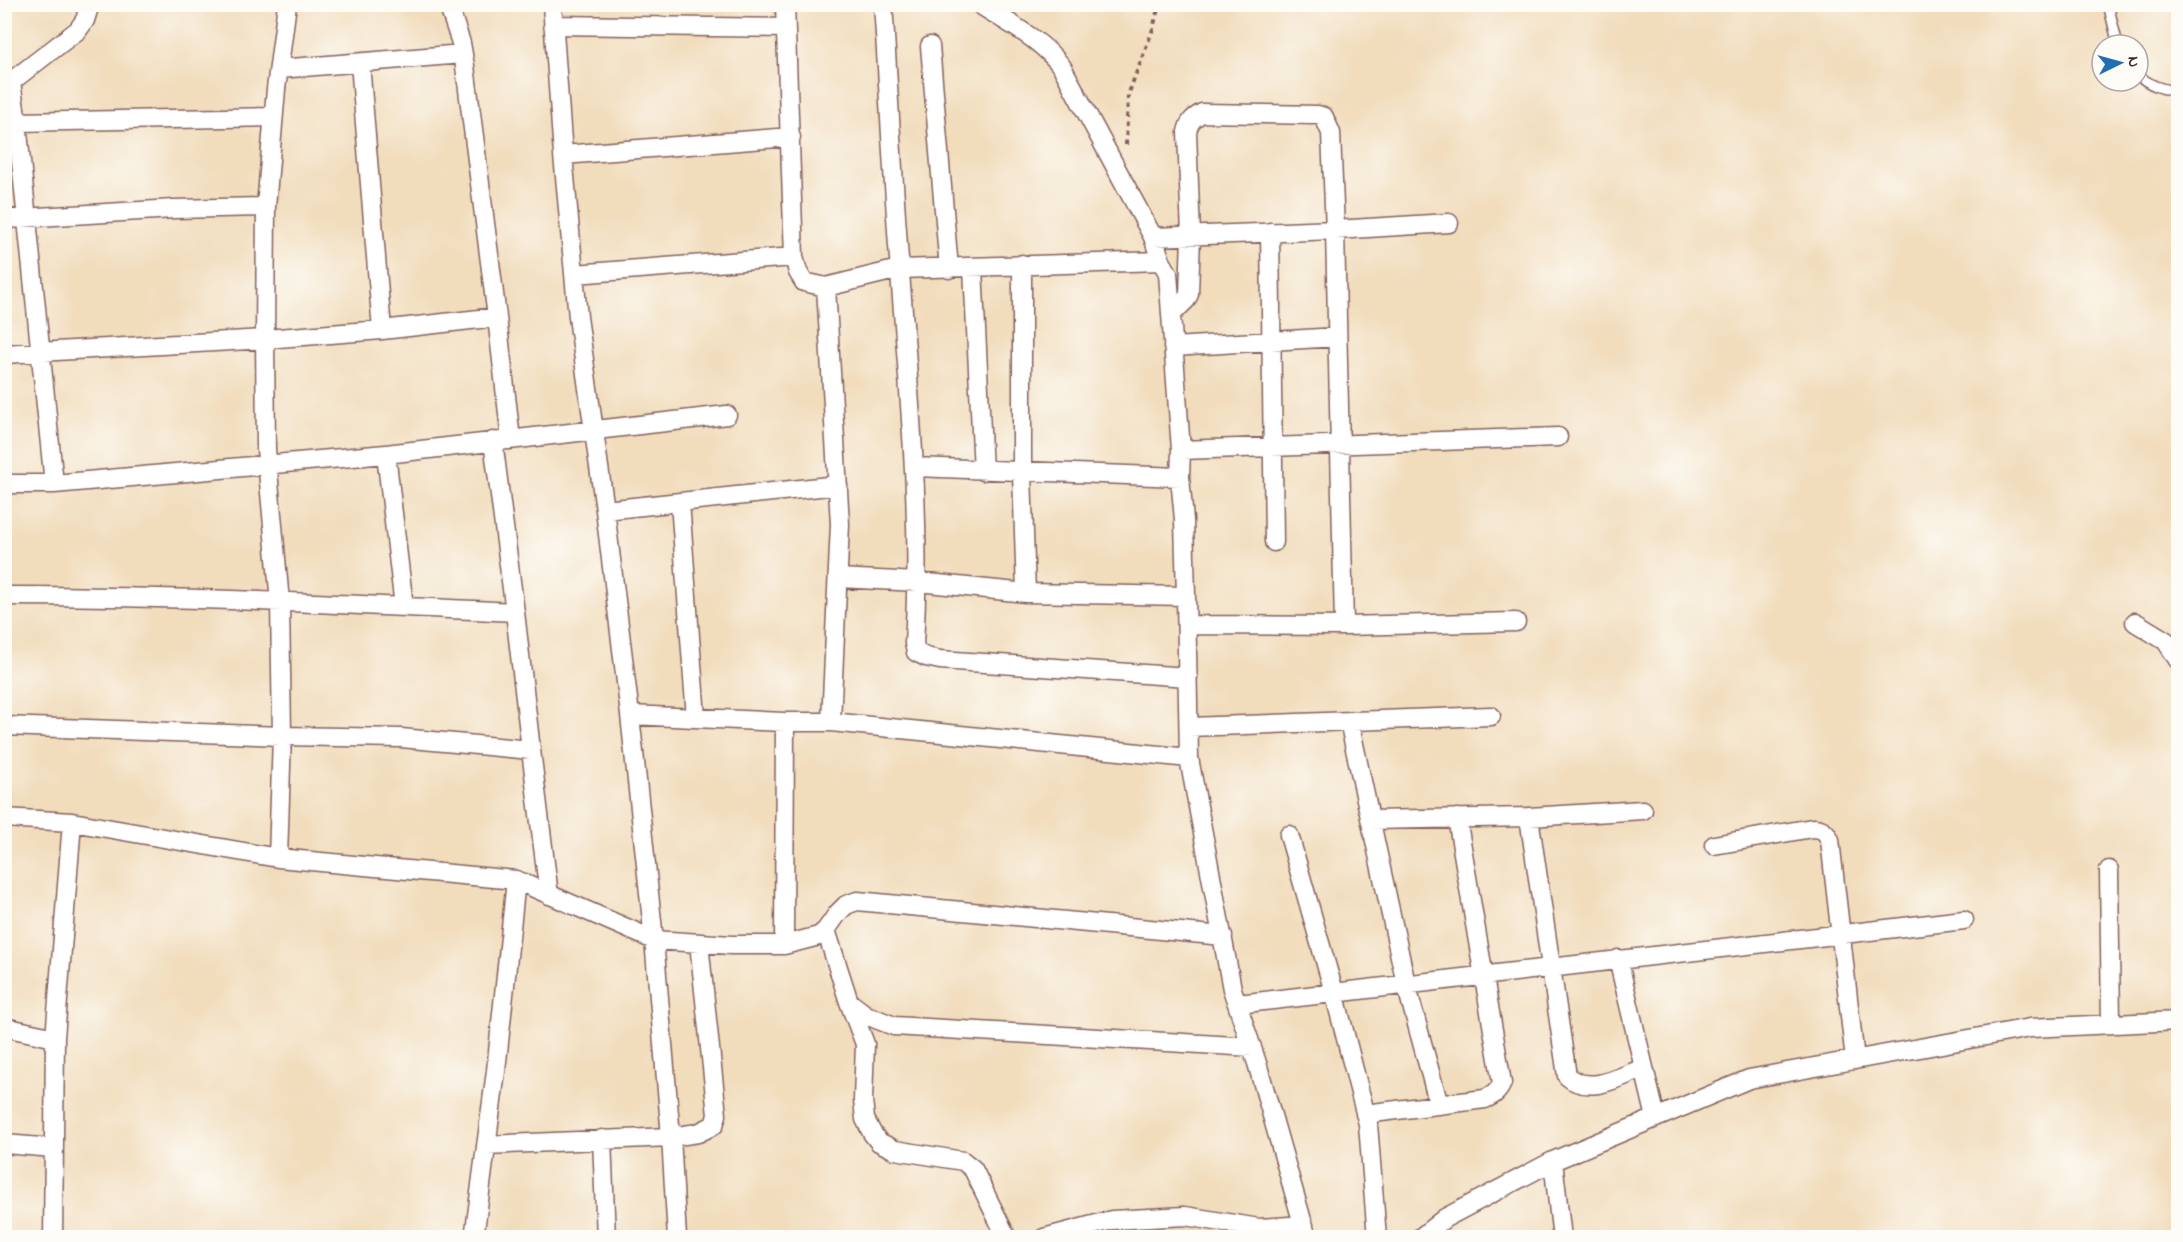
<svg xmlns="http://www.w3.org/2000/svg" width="2183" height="1242" viewBox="0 0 2183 1242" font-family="'Indie Flower',sans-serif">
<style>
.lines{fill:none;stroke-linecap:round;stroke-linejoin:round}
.service-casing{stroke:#84615d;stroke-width:12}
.minor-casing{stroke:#84615d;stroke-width:21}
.path{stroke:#84615d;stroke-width:4;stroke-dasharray:4.5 4.5;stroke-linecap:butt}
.service{stroke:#fff;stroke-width:9}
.minor{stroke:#fff;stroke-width:18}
</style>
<rect width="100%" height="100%" fill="#fdfcf7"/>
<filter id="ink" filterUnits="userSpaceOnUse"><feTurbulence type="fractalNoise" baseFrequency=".0167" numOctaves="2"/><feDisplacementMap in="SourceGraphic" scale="12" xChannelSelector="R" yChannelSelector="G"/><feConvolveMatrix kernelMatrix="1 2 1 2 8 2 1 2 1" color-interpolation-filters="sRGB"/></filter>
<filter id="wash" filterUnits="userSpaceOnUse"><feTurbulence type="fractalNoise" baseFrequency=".008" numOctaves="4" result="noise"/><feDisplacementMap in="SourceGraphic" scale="24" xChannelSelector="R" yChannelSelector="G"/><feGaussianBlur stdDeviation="1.35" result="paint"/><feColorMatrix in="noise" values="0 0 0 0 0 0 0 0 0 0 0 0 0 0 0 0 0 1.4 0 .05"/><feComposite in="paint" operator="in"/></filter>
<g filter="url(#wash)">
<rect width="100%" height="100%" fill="#f1dcbb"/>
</g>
<g filter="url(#ink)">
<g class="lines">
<defs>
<path id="service" d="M2108 4 2118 45
M2138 75C2150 86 2163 89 2178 92"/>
<path id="minor" d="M448 4 461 43 465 66 497 317 511 440
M552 4 563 155 578 317 605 510 630 715 654 940 671 1137 677 1238
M785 4 794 257 798 272 804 282 826 287
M883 4C889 93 893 183 900 272 909 396 922 518 914 643L916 652 926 657 940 660 1188 677
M979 4C1008 23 1041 39 1062 67L1153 237 1161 261
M553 25 786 28
M930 46 949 269
M360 63 382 330
M279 69 463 54
M11 82 17 122 54 484
M4 87 78 30 85 20 90 4
M17 122 273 117
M563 155 791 137
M266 207 276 89 287 4
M4 219 174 209 266 207 265 339 382 330 497 317
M1270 232 1274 542
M1153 237 1335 230 1449 223
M1022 264V473L1026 593
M973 268 983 471
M575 274 794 257
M1171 315 1186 300 1189 294 1191 236 1187 132C1189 122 1193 118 1202 113L1318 115 1324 117 1331 133 1335 230 1344 626
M1173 347 1337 337
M4 354 265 339 266 449 280 602 282 736 278 858
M493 441 515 612
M1181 450 1558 437
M386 454 404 607
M915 467 1180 477
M4 484H54L386 454 727 415
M680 502 696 718
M605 510 838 485
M838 578 918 582 1026 593 1186 596
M4 596C175 596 345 604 515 612L531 750 401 738 282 736 4 726
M2135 622 2166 641 2178 660
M1187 625 1344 626 1516 622
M630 715 785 722
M1349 721 1406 984 1439 1105
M831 722 1189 758
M1189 727 1491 716
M531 750 549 895
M1529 817 1567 1076C1589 1096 1621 1076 1644 1068
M4 818 72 822 278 858 516 880 654 940 732 945H784L819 936 826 930 838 913 846 905 857 901 1223 936
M1371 820 1529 817 1643 810
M1289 835 1334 992 1368 1124 1377 1238
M1714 845 1812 828C1822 828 1826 831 1830 840L1855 1060
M2109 870 2111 1024
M826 930 849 1002 865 1044 863 1100 865 1119 872 1133 879 1142 895 1150 963 1161 973 1169 1007 1238
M784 945 785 722H831L840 524 826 287 899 269 1161 261 1168 273 1181 450 1180 477 1184 520 1186 596 1189 758 1232 989 1257 1063 1307 1238
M1618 959 1656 1118
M849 1002 866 1015 894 1026 1252 1047
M1238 1004 1964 920
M4 1027 55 1038
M1365 1114 1485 1099C1494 1095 1498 1092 1502 1083L1457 818
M602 1139 606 1238
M4 1144 54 1148
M486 1145 671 1137 698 1133 714 1125 717 1115 699 943
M1553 1161 1562 1238
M53 1238 55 1038 72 822
M474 1238 496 1071 516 880
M1044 1238 1112 1220 1185 1216 1259 1228 1304 1225
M1420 1238 1445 1218 1553 1161 1749 1079 2030 1028 2178 1021"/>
</defs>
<use href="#service" class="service-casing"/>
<use href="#minor" class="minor-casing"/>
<path class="path" d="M1126 145 1128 95 1153 29 1159 4"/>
<use href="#service" class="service"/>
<use href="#minor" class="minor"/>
</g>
</g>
<rect width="2183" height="1242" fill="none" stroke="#fdfcf7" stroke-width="24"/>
<g transform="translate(2120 63) rotate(85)"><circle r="28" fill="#fdfcf7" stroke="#b5a4a5" stroke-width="1.5"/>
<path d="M0-4.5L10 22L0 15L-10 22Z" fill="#1f6fb2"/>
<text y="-9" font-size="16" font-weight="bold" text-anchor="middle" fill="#4a1f2b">N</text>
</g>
</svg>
